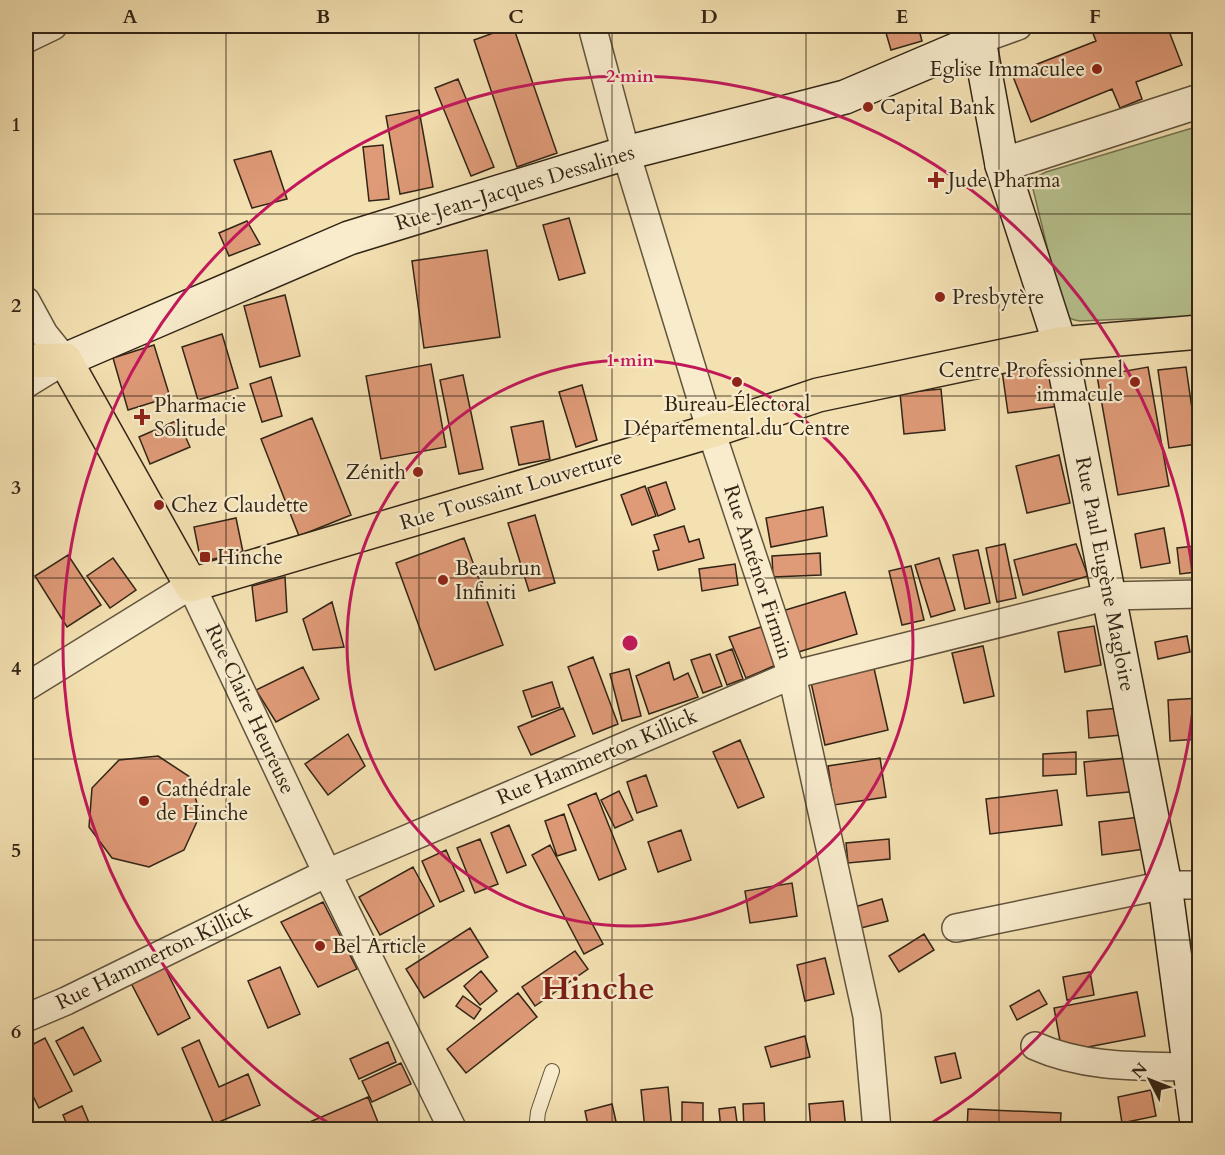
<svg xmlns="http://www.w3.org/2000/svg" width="1225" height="1155" viewBox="0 0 1225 1155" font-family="Cardo,serif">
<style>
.green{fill:#b7c38f;stroke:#747452;stroke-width:1.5}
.building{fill:#df9a77;stroke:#322516;stroke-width:1.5}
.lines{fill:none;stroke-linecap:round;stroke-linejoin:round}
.service-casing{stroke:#62543d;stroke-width:16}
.minor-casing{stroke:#62543d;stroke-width:30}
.tertiary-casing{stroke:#62543d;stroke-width:36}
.secondary-casing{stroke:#322516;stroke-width:36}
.primary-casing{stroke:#322516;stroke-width:36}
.path{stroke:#322516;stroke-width:4;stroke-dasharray:4.5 3;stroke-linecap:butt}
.service{stroke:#f8eccd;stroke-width:14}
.minor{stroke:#f8eccd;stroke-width:27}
.tertiary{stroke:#f8eccd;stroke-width:33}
.secondary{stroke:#f8eccd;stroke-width:33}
.primary{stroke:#f4e1b2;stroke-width:33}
.grid{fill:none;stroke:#322516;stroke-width:1.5;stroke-opacity:0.55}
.ring{fill:none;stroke:#c2185b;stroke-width:3}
.poi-dot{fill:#8f2418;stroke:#f8eccd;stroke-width:2}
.labels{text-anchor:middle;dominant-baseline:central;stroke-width:4.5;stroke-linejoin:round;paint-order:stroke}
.poi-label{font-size:21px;fill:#322516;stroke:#f8eccd;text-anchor:start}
.street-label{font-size:21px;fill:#322516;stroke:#f8eccd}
.town-label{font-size:33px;font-weight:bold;fill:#7a1f14;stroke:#f8eccd}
.centre{fill:#c2185b;stroke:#f8eccd;stroke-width:3}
.ring-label{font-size:18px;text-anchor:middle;font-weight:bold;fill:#c2185b;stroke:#f8eccd;stroke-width:4.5;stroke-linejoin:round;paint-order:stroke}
.neatline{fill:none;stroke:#322516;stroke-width:2}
.grid-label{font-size:20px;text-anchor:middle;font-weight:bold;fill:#322516}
</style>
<rect width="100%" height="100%" fill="#f4e1b2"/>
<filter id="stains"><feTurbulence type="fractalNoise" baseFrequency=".00333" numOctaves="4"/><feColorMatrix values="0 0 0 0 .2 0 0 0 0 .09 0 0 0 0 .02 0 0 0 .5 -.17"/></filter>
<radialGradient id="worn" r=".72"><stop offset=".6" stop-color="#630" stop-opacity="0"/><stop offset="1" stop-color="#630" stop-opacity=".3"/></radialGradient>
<path class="green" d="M1199 126V316L1080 321C1072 320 1068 318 1063 312L1033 189C1033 179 1037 176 1046 172Z"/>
<path class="building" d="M513 26 557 153 517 167 474 40Z
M884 26H918L922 41 891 50Z
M1090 26H1167L1182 65 1136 82 1142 99 1120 108 1112 89 1031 122 1012 74 1096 41Z
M458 79 494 167 471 176 435 88Z
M419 110 433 187 400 194 386 116Z
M383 145 389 199 369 201 363 147Z
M271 151 287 199 252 208 234 160Z
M569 218 585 273 559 280 543 225Z
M247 221 260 244 229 256 219 233Z
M487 250 500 337 424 348 412 261Z
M285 295 300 356 260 367 244 306Z
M222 334 238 388 198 400 182 347Z
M154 345 170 397 128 410 113 358Z
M1053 363 1059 406 1008 413 1002 371Z
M431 364 446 447 381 459 366 376Z
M1148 367 1169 486 1118 495 1097 376Z
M1186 367 1197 444 1169 448 1158 370Z
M463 375 483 469 459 474 440 380Z
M271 377 282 416 262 422 250 384Z
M582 385 597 440 576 447 559 392Z
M941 389 945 430 904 434 900 393Z
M312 418 351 515 299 536 261 439Z
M178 420 190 447 150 464 139 437Z
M543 421 550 459 519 465 511 427Z
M1059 455 1070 503 1027 513 1016 466Z
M1194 480H1200V528H1192Z
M666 482 675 509 658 516 648 488Z
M645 486 656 516 632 525 621 495Z
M823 507 827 536 771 547 766 518Z
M535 515 555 583 529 591 508 523Z
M236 518 243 552 201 562 194 527Z
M684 526 689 542 699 539 704 558 658 570 653 551 659 550 654 535Z
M1164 528 1170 563 1141 568 1135 534Z
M464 538 503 645 435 670 396 563Z
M1005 544 1016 598 997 602 986 548Z
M1076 544 1088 576 1023 595 1014 560Z
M1194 546 1196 572 1180 574 1177 548Z
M978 550 990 603 965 609 953 555Z
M820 553 821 575 773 577 772 556Z
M68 555 101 605 67 627 35 576Z
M113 558 136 590 110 608 87 576Z
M939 558 955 610 931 617 915 565Z
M735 564 738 585 702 591 699 569Z
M911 566 924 620 902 625 889 571Z
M285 577 287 612 256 621 252 586Z
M845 592 857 634 792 654 779 612Z
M332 602 344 647 313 650 303 619Z
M1094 626 1101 665 1065 672 1058 632Z
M761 627 776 665 746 678 729 637Z
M1187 636 1190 652 1158 659 1155 642Z
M983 646 994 696 964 703 952 653Z
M732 649 743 679 727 685 716 655Z
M710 654 722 686 703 693 691 660Z
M593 657 618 724 593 734 568 667Z
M669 662 674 680 688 673 698 697 649 714 636 676Z
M873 664 888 730 825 745 810 678Z
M303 667 319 699 276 722 256 690Z
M629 669 641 716 622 721 610 674Z
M552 682 560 707 532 717 523 691Z
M1200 698V739L1170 741 1168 700Z
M563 708 575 736 531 755 518 727Z
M1119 708 1122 735 1089 738 1087 711Z
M348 734 365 766 328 795 305 764Z
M740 740 764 797 738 808 713 752Z
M1076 752V774L1043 776V754Z
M158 756 190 777 200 815 184 850 149 867 112 858 89 827 92 788 119 760Z
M1136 757 1139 791 1087 796 1084 762Z
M880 758 886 797 834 805 828 766Z
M646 775 657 806 637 813 627 782Z
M1057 790 1062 825 990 834 986 799Z
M619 791 633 820 615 828 601 800Z
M596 793 626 869 599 880 568 805Z
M564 814 576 850 557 856 545 821Z
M1148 816 1152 848 1102 855 1099 822Z
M509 825 526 865 507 873 491 833Z
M681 830 691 860 658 872 648 842Z
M480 839 498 884 475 893 457 848Z
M889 839 890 859 848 863 846 843Z
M550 845 603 944 584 954 532 855Z
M446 850 464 891 440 902 422 861Z
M413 867 434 906 380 935 359 897Z
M792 883 797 916 750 923 745 891Z
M882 899 888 921 857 929 851 908Z
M323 902 357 969 318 987 281 922Z
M470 928 488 957 424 998 406 969Z
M924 934 934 950 899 972 889 956Z
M575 951 588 969 535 1006 522 987Z
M825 958 834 994 805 1001 797 965Z
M164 966 190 1018 158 1035 131 983Z
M280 967 300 1014 268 1028 248 981Z
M481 971 497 991 480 1005 464 986Z
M1090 972 1094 995 1067 1000 1063 977Z
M1039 990 1047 1004 1017 1020 1010 1006Z
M1137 992 1145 1036 1062 1052 1054 1008Z
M518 993 537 1017 466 1073 447 1049Z
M463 996 481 1009 474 1019 456 1006Z
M83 1027 101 1061 74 1075 56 1041Z
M805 1036 810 1057 771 1067 765 1047Z
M45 1038 72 1091 39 1108 26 1082V1048Z
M199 1040 219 1087 248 1074 260 1105 214 1124 182 1048Z
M388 1042 396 1062 359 1079 350 1059Z
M955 1053 961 1078 941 1083 935 1057Z
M401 1063 411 1084 372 1102 362 1081Z
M668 1087 672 1130H645L641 1090Z
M1151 1090 1156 1116 1122 1123 1118 1097Z
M368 1097 381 1130H291Z
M843 1101 846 1130H811L809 1104Z
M682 1102 703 1103V1130H682Z
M764 1103 765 1130H744L743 1104Z
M612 1104 618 1130H589L585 1111Z
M82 1106 92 1130H69L63 1115Z
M735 1107 738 1130H721L719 1109Z
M968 1109 1061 1113 1060 1130H967Z"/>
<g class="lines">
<defs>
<path id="service" d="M536 1130 538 1112 552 1071"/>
<path id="minor" d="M592 26 626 153 711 431 792 675 867 1016 877 1130
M26 39 53 26
M979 40 1018 26
M26 301 44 334 65 360 26 384
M26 687 191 585 327 873 453 1130
M956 928 1165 885H1200
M26 1018 66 1001 327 873 792 675 1109 596 1200 594
M1035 1046C1084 1068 1138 1066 1191 1067"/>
<path id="tertiary" d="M1002 165 1200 101"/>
<path id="secondary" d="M65 360 349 238 626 153 845 97 979 40 1002 165 1060 344 1165 885 1198 1130"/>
<path id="primary" d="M26 361 65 360 191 585 711 431 818 395 1060 344 1200 332"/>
</defs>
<use href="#service" class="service-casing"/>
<use href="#minor" class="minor-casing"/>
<use href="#tertiary" class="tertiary-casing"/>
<use href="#secondary" class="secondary-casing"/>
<use href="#primary" class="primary-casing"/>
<path class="path" d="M1200 200C1193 210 1194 227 1200 237"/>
<use href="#service" class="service"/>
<use href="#minor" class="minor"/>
<use href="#tertiary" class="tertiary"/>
<use href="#secondary" class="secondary"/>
<use href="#primary" class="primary"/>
</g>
<path class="grid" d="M226 26V1130M419 26V1130M612 26V1130M806 26V1130M999 26V1130M26 214H1200M26 396H1200M26 578H1200M26 759H1200M26 940H1200"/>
<g class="ring">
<circle cx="630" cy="643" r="283"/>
<path d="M338 1129A567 567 0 1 1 922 1129"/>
</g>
<g class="poi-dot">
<circle cx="1097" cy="69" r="6"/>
<circle cx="868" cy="107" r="6"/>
<path d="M933 171h6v6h6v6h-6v6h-6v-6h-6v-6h6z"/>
<circle cx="940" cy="297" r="6"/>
<circle cx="737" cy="382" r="6"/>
<circle cx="1135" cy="382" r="6"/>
<path d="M139 408h6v6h6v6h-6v6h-6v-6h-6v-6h6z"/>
<circle cx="418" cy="472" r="6"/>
<circle cx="159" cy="505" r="6"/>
<rect x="199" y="551" width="12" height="12" rx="3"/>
<circle cx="443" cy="580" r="6"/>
<circle cx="144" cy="801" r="6"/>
<circle cx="320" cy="946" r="6"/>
</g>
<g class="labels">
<g class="poi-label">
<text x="1085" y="69" text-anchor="end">Eglise Immaculee</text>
<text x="880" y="107">Capital Bank</text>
<text x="948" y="180">Jude Pharma</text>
<text x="952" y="297">Presbytère</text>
<text x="1123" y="370" text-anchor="end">Centre Professionnel<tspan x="1123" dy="24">immacule</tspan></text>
<text x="737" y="404" text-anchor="middle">Bureau Électoral<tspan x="737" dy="24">Départemental du Centre</tspan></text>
<text x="154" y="405">Pharmacie<tspan x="154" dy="24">Solitude</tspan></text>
<text x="406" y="472" text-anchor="end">Zénith</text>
<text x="171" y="505">Chez Claudette</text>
<text x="217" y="557">Hinche</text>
<text x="455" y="568">Beaubrun<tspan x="455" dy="24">Infiniti</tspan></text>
<text x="156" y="789">Cathédrale<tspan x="156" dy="24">de Hinche</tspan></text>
<text x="332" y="946">Bel Article</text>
</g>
<g class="street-label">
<text transform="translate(515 188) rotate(-17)">Rue Jean-Jacques Dessalines</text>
<text transform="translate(511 490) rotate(-17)">Rue Toussaint Louverture</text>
<text transform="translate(758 572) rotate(72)">Rue Anténor Firmin</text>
<text transform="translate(1105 574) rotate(79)">Rue Paul Eugène Magloire</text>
<text transform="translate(250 709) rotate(65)">Rue Claire Heureuse</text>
<text transform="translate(597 757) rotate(-23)">Rue Hammerton Killick</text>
<text transform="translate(154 957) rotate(-26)">Rue Hammerton Killick</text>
</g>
<g class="town-label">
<text x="598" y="988">Hinche</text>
</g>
</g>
<circle cx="630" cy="643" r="9" class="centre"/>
<g class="ring-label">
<text x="630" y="82">2 min</text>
<text x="630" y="366">1 min</text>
</g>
<rect width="1225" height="1155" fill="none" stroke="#f4e1b2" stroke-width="66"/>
<g transform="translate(1150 1080) rotate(312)" stroke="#f8eccd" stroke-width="4.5" paint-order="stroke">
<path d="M0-4.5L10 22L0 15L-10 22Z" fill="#322516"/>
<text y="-9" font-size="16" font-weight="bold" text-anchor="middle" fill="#322516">N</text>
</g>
<rect x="33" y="33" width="1159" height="1089" class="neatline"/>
<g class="grid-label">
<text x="130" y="23">A</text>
<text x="323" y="23">B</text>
<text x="516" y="23">C</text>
<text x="709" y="23">D</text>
<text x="902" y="23">E</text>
<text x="1095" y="23">F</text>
<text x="16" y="131">1</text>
<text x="16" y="312">2</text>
<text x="16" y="494">3</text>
<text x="16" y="675">4</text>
<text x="16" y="857">5</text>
<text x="16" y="1038">6</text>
</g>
<rect width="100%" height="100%" filter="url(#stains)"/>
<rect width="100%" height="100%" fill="url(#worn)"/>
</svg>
